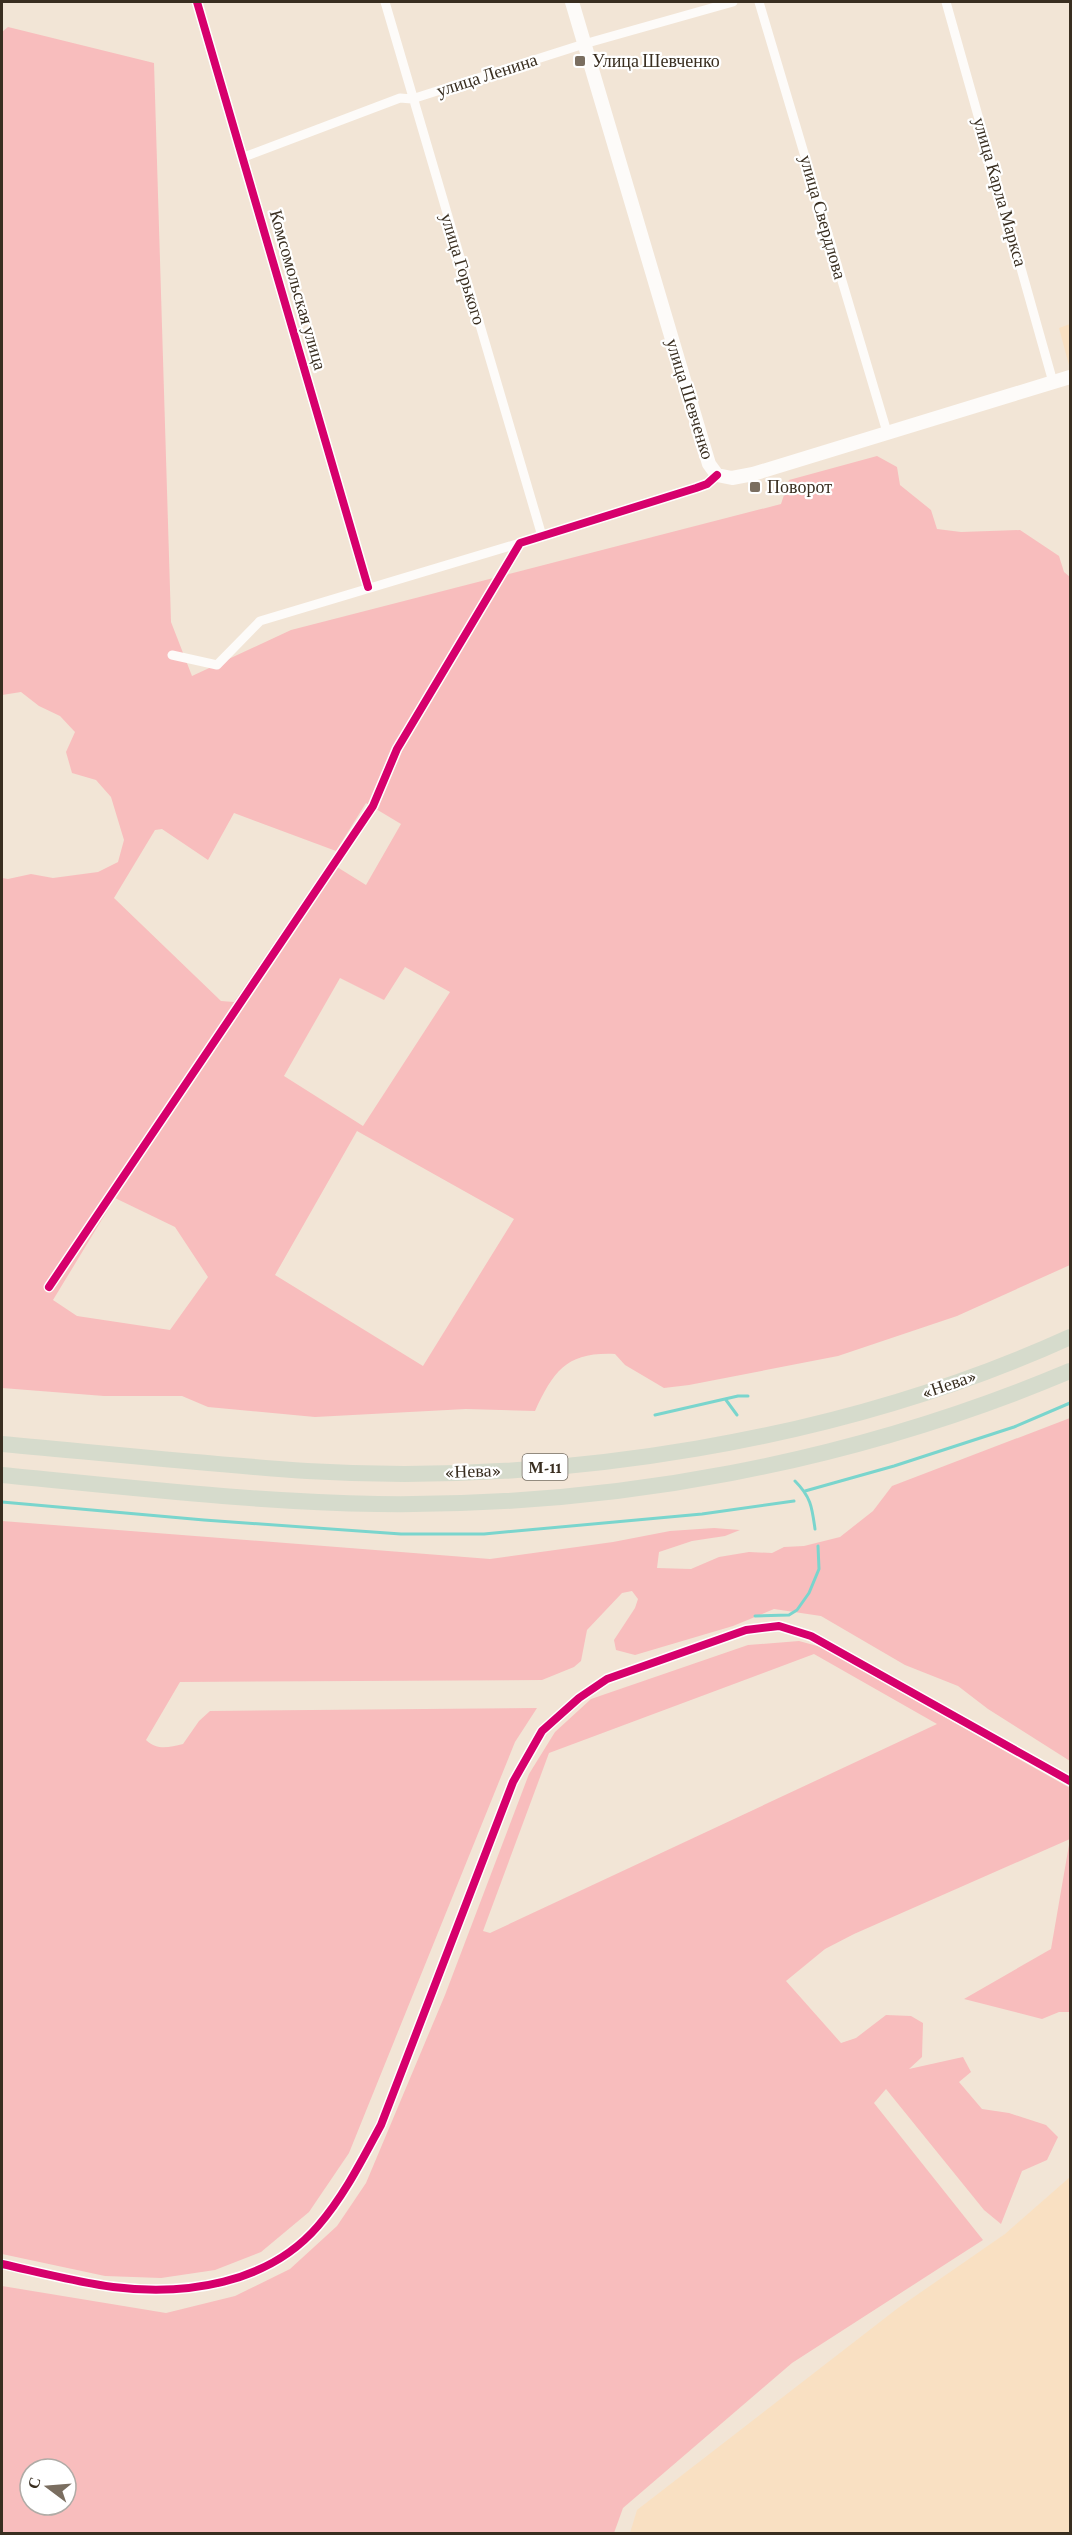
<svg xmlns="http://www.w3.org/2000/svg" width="1072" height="2535" viewBox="0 0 1072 2535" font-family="'Crimson Pro',serif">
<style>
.built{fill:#f9e0c2}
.forest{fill:#f8bdbd;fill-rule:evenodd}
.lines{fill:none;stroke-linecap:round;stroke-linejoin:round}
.stream{stroke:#7ad5cd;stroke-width:3}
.street{stroke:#fdfbf9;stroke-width:9}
.secondary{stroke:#fdfbf9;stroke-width:14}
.highway{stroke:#d6dbcc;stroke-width:16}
.cycleway-casing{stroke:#fff;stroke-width:11}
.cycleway{stroke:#d6006c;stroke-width:8}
.poi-dot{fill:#7a6e60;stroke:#fff;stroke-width:2}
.labels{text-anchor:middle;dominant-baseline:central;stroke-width:4.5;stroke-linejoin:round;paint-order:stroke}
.shield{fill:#fff;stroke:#746d63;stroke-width:1.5}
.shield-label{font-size:16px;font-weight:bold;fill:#392e20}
.poi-label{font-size:18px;fill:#392e20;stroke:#fff;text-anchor:start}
.street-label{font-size:18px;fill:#392e20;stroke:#fff}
</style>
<rect width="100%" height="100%" fill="#f2e5d6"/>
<path class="built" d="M1070 324V369L1059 328Z
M1070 2177V2533H630L637 2510 898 2308 1005 2234Z"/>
<path class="forest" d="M8 27 154 63 171 622 192 676 291 630 781 504 789 480 877 456 897 467 900 485 931 510 937 529 961 532 1020 530 1059 556 1064 572 1070 577V1265L957 1316 838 1356 689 1385 664 1388 625 1365 615 1354C567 1352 554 1370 535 1411L466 1409 315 1417 208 1407 182 1396H104L2 1388V878L8 879 31 874 53 878 98 872 118 862 124 840 111 797 96 780 72 773 66 752 75 732 60 716 39 706 21 692 2 695V32ZM366 803 401 824 366 885 329 862 234 1002 221 1001 114 898 155 830 162 829 208 860 234 813 336 851ZM405 967 450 992 363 1126 284 1076 340 978 384 1000ZM357 1131 514 1219 423 1366 275 1275ZM115 1198 175 1227 208 1277 170 1330 77 1316 53 1300Z
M1070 1418V1761L988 1709 958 1686 905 1665 821 1616 774 1609 733 1626 635 1655 616 1650 614 1640 635 1608 638 1599 632 1591 622 1593 587 1630 581 1661 574 1667 542 1680 180 1682 146 1740C158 1751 169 1747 183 1744L199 1721 210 1711 537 1708 515 1742 349 2153 309 2212 261 2252 215 2270 161 2278 105 2276 2 2254V1521L490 1559 613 1542 670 1531 714 1528 740 1530 725 1536 692 1541 659 1552 657 1568 691 1569 719 1557 749 1552 772 1553 784 1547 804 1546 840 1537 873 1511 892 1486Z
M799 1641 821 1647 1070 1788V2012H1059L1042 2019 964 1999 1051 1949 1070 1839 854 1934 825 1949 786 1981 841 2043 856 2038 886 2015 911 2016 923 2023 922 2057 909 2069 963 2057 971 2072 959 2082 982 2109 1009 2113 1046 2125 1058 2137 1047 2160 1022 2171 1001 2224 984 2210 886 2089 874 2103 983 2240 792 2363 623 2508 614 2533H2V2286L166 2313 235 2296 290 2269 337 2226 366 2183 445 1995 529 1774 555 1732 591 1699 748 1645ZM814 1654 937 1724 490 1933 483 1931 549 1753ZM30 2469H66V2505H30Z"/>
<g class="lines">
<path class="stream" d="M726 1400 737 1415
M655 1415 738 1396H748
M795 1481C811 1497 812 1507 815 1529
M805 1491 894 1466 1014 1427 1070 1403
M2 1502 204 1520 401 1534H484L702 1514 794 1501
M755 1616 789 1615 797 1610 809 1593 819 1569 818 1546"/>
<path class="street" d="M197 2 368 587
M385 2 542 536
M759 2 887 432
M946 2 1053 382
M244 157 400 98 412 99 584 44 733 2
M172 655 217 665 260 621 520 543
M49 1287 373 806 397 749 520 543 696 488 707 484 717 475
M2 2264C38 2272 76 2282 113 2287 185 2296 268 2284 318 2226 344 2196 362 2160 381 2125L513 1782 542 1731 579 1698 607 1679 746 1630 779 1626 811 1636 1070 1781"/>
<path class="secondary" d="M572 2 709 464 717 475 732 478 753 474 1070 377"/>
<path class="highway" d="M2 1444C103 1453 205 1464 307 1471 558 1486 841 1441 1070 1337
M2 1475C126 1487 252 1502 378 1504 615 1507 851 1463 1070 1371"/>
<defs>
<path id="cycleway" d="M197 2 368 587
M49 1287 373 806 397 749 520 543 696 488 707 484 717 475
M2 2264C38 2272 76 2282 113 2287 185 2296 268 2284 318 2226 344 2196 362 2160 381 2125L513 1782 542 1731 579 1698 607 1679 746 1630 779 1626 811 1636 1070 1781"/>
</defs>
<use href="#cycleway" class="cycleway-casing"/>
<use href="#cycleway" class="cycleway"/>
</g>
<g class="poi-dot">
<rect x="574" y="55" width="12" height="12" rx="3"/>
<rect x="749" y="481" width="12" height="12" rx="3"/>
</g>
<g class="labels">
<rect class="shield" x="522.5" y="1454" width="45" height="26" rx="4.5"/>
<g class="shield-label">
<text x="545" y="1467">М-11</text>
</g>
<g class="poi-label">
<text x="592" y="61">Улица Шевченко</text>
<text x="767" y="487">Поворот</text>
</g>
<g class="street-label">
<text transform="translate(487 75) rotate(-18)">улица Ленина</text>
<text transform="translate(1000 192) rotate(74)">улица Карла Маркса</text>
<text transform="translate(823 217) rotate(74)">улица Свердлова</text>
<text transform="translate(463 269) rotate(73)">улица Горького</text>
<text transform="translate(298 290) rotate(74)">Комсомольская улица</text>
<text transform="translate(690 399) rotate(73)">улица Шевченко</text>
<text transform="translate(949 1384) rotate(-19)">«Нева»</text>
<text transform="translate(473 1471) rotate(-2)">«Нева»</text>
</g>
</g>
<rect width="1072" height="2535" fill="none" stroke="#392e20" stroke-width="6"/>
<g transform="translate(48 2487) rotate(286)"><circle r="28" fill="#ffffff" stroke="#b0aba6" stroke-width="1.5"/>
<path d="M0-4.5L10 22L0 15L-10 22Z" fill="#7a6e60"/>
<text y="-9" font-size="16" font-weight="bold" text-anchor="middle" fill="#392e20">С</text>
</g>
</svg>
